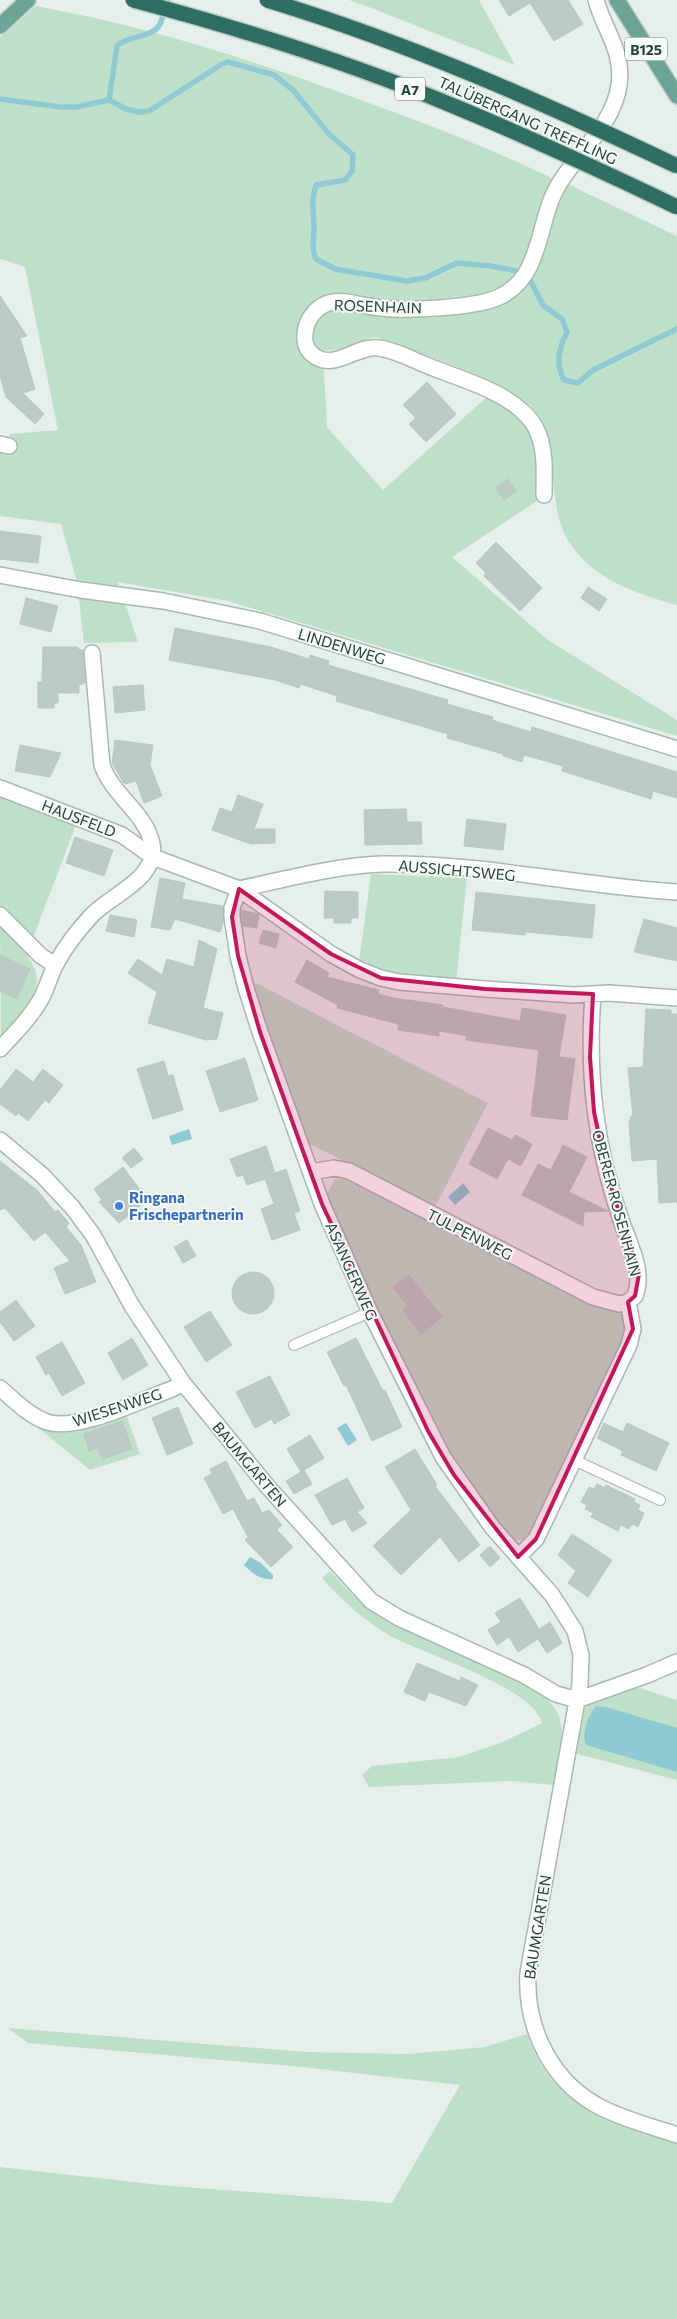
<svg xmlns="http://www.w3.org/2000/svg" width="677" height="2319" viewBox="0 0 677 2319" font-family="Commissioner,sans-serif">
<style>
.green{fill:#bfe0c8}
.water{fill:#8ec9d4}
.lines{fill:none;stroke-linecap:round;stroke-linejoin:round}
.stream{stroke:#8ec9d4;stroke-width:5.5}
.building{fill:#bbcac4;stroke:#b8c9c2}
.service-casing{stroke:#a8b8b2;stroke-width:12}
.minor-casing{stroke:#a8b8b2;stroke-width:18}
.primary-casing{stroke:#c2cac8;stroke-width:18}
.service{stroke:#fff;stroke-width:10}
.minor{stroke:#fff;stroke-width:15}
.primary{stroke:#6aa596;stroke-width:15}
.motorway-bridge-casing{stroke:#c2cac8;stroke-width:18;stroke-linecap:butt}
.motorway-bridge{stroke:#2f6f62;stroke-width:15}
.marked{fill:#c2185b;fill-opacity:0.2;stroke:#c2185b;stroke-width:4;stroke-linejoin:round}
.shop-dot{fill:#3f7fe0;stroke:#f7fbf9;stroke-width:2}
.labels{text-anchor:middle;dominant-baseline:central;stroke-width:4;stroke-linejoin:round;paint-order:stroke}
.shield{fill:#f7fbf9;stroke:#637a73;stroke-width:1}
.shield-label{font-size:14px;font-weight:bold;fill:#24423a}
.street-label{font-size:15px;fill:#24423a;stroke:#f7fbf9}
.shop-label{font-size:15px;font-weight:bold;fill:#366cbe;stroke:#f7fbf9;text-anchor:start}
</style>
<rect width="100%" height="100%" fill="#e6efeb"/>
<path class="green" d="M349 0H479L515 65 369 7Z
M36 6C146 26 253 60 358 99 425 123 490 148 554 179 546 205 533 259 514 278 484 308 414 301 374 299 363 298 347 294 336 296 321 299 308 311 298 321 298 341 308 360 324 370L327 427 383 490 488 396 523 418 537 447V501L452 557 548 640 677 720V736L228 601 118 582 138 642 84 643 77 582 61 524 0 516V449L16 450 14 441 9 434 58 430 25 267 0 259V37Z
M565 183 677 236V605C637 594 592 579 569 542 556 522 555 495 552 472 550 451 550 429 535 411 513 383 412 350 375 337 355 342 338 354 317 349L311 340 313 319 330 306 468 308 522 284Z
M0 796 76 825 33 938 0 906Z
M371 874 467 878 456 982 390 975 359 962Z
M0 925C49 974 49 985 1 1037Z
M250 980 488 1103 435 1207 310 1144 265 1031Z
M347 1178 585 1301 621 1314 626 1334 532 1532C528 1537 523 1541 516 1540 506 1538 498 1523 493 1516 418 1421 374 1306 326 1196L335 1179Z
M126 1414 140 1454 90 1470 37 1427C70 1441 95 1426 126 1414Z
M330 1571C345 1587 360 1605 380 1617 422 1643 539 1671 558 1714 567 1734 557 1764 554 1785L510 1781 369 1787 362 1775 372 1766 459 1757 503 1742 542 1723C532 1686 422 1654 389 1635 363 1620 342 1600 322 1578Z
M630 1685 677 1700V1780L574 1753 583 1713 587 1704Z
M8 2028 307 2052 408 2054 485 2047 527 2034C531 2045 536 2056 542 2066 570 2112 629 2127 677 2142V2319H0V2167L160 2185 392 2203 460 2085 302 2067 28 2043Z"/>
<path class="water" d="M189 1129 192 1139 172 1145 169 1136Z
M463 1183 470 1192 455 1205 448 1197Z
M346 1423 357 1440 348 1446 337 1428Z
M250 1557 261 1563 273 1575V1579C261 1581 252 1573 244 1565Z
M596 1706 606 1707 677 1728V1772L586 1745C581 1734 588 1715 596 1706Z"/>
<g class="lines">
<path class="stream" d="M0 99 61 107H76L109 100 126 109 139 112 149 111 222 64 228 62 274 75 293 90 329 134 353 155 352 171 345 180 316 185C311 202 313 208 314 224 315 239 310 244 316 259L335 269 407 281 425 278 457 263 491 266 517 271
M109 100 117 46C128 35 149 39 159 26 163 20 165 7 167 0
M530 280 543 305 562 319 567 332C559 348 555 363 564 380L578 383 593 370 677 329"/>
</g>
<path class="building" d="M499 0H568L583 24 554 41 530 3 509 16Z
M0 296 27 336 20 338 35 389 23 393 44 414 35 424 6 397 0 376V369L2 372 0 364Z
M427 382 456 414 426 442 409 424 416 418 403 405Z
M508 479 517 491 504 500 495 488Z
M0 531 41 536 38 563 0 559Z
M496 542 542 588 520 611 484 576 486 573 476 563Z
M588 587 607 599 599 611 581 598Z
M26 598 58 606 51 632 20 624Z
M175 628 271 647 309 659 310 655 329 661 328 665 448 700 447 704 493 717 492 720 531 732 532 727 677 772V798L653 791 651 799 562 771 563 766 524 755 522 762 503 756V754L447 738 448 734 336 701 337 696 301 684 299 688 275 680 169 660Z
M43 647H78V649L83 650 85 683 79 685V693H58V703H54V708H38V682H42Z
M143 685 145 710 115 713 113 687Z
M115 740 153 745 150 765 162 796 144 803 136 781 125 784 123 782 112 763Z
M20 745 61 753 50 777 15 771Z
M238 795 263 804 254 829H275V843L251 844 212 830 220 808 232 812Z
M406 809 407 822H421L422 844 365 845 364 810Z
M467 819 506 824 503 850 464 846Z
M75 837 113 850 104 876 66 863Z
M160 878 185 883 182 899 223 906V923L220 932 175 919 170 930 151 927Z
M325 891 358 892V918H351V923H334V918H324Z
M476 892 595 905 592 938 525 932V935L472 930Z
M241 910 259 914 257 928 243 926Z
M110 915 137 920 134 937 106 931Z
M644 919 677 928V961L634 952Z
M263 930 279 934 276 948 259 943Z
M199 940 217 949 203 1008 223 1013 217 1039 206 1040 148 1023 157 992 128 973 138 959 162 975 167 959 194 967Z
M0 955 30 969 17 999 0 991Z
M307 960 329 973 327 977 379 990 378 994 394 998 443 1005V1007L520 1021 522 1008 566 1015 559 1057 575 1059 567 1120 531 1116 539 1050 466 1040 467 1036 439 1031V1036L398 1030V1024L337 1008 338 1005 295 982Z
M646 1009 671 1010V1014H677V1202L659 1203 657 1159 632 1161 629 1123 631 1116H633L628 1068 643 1067Z
M245 1058 258 1100 220 1112 206 1071Z
M164 1061 168 1076 173 1075 183 1110 153 1119 137 1069Z
M16 1069 33 1082 43 1069 63 1085 49 1103 45 1100 28 1121 18 1113 16 1116 0 1104V1090Z
M488 1128 512 1140 515 1135 532 1144 521 1166 508 1159 497 1179 469 1164Z
M563 1145 587 1157 569 1192 608 1211 584 1212 583 1226 522 1195 538 1164 551 1170Z
M266 1146 275 1173 286 1169 300 1211 294 1213 300 1230 272 1240 261 1209 274 1204 265 1179 247 1185 243 1175 237 1177 230 1159Z
M134 1148 143 1159 131 1168 122 1158Z
M0 1161 37 1190 55 1212 58 1210 69 1223 66 1227 81 1245 96 1282 65 1294 54 1268 70 1261 45 1232 34 1241 5 1208 0 1210Z
M123 1167 141 1191 140 1197 144 1203 119 1223 99 1202 102 1200 94 1189Z
M187 1240 196 1256 183 1263 174 1247Z
M232 1293a21 21 0 1 1 42 0a21 21 0 1 1-42 0Z
M409 1275 442 1317 421 1334 403 1310 408 1306 393 1287Z
M16 1300 35 1326 14 1341 0 1322V1312Z
M210 1311 232 1345 206 1362 184 1327Z
M132 1338 148 1365 123 1380 108 1353Z
M356 1338 383 1391 385 1390 402 1427 372 1441 346 1385 344 1386 327 1352Z
M62 1342 85 1383 62 1396 49 1373 46 1375 36 1357Z
M270 1376 290 1415 274 1424 272 1419 255 1428 236 1392Z
M178 1407 193 1444 167 1455 152 1418Z
M122 1421 132 1449 102 1459 98 1448 89 1451 84 1434Z
M604 1423 623 1432 627 1423 669 1443 656 1471 621 1455 623 1451 597 1438Z
M310 1435 324 1458 304 1470 312 1484 294 1494 286 1481 301 1472 287 1449Z
M415 1449 437 1485 435 1486 480 1545 459 1562 440 1537 401 1575 373 1546 411 1510 385 1467Z
M226 1461 247 1501 254 1498 262 1513 269 1510 282 1525 277 1530 293 1547 271 1567 245 1540 248 1537 233 1509 223 1514 204 1478 212 1474 210 1469Z
M347 1478 364 1508 357 1512 367 1523 352 1532 345 1519 332 1525 315 1495Z
M597 1484 605 1488 606 1485 635 1499 634 1502 640 1505 638 1510 644 1513 638 1527 632 1524 629 1529 621 1525 618 1531 591 1517 593 1513 585 1509 587 1505 581 1502 589 1487 594 1489Z
M572 1534 612 1560 588 1597 568 1583 576 1571 558 1555Z
M490 1546 500 1558 490 1567 480 1555Z
M520 1598 539 1629 550 1622 562 1643 547 1653 538 1639 518 1652 509 1637 497 1645 488 1630 501 1622 495 1613Z
M417 1663 460 1681 461 1677 478 1685 466 1706 429 1692 425 1701 404 1692Z"/>
<g class="lines">
<defs>
<path id="service" d="M294 1345 370 1312
M574 1460 660 1500"/>
<path id="minor" d="M0 444 9 446
M544 495C544 475 546 452 538 433 535 425 529 417 522 411 497 388 457 378 426 365 411 359 395 350 379 348 357 344 333 373 312 354 306 349 304 341 305 334 306 320 315 308 328 303 343 298 366 307 381 308 408 311 472 308 497 298 544 278 536 221 559 184 578 152 614 124 619 85 624 51 604 30 596 0
M0 575 81 590 163 601 260 621 677 749
M0 788 122 835 153 857 239 889 232 908V917L238 956 246 988 260 1032 322 1204 370 1312 443 1457 492 1527 552 1595 575 1631 581 1655 580 1684 528 1973C525 2029 552 2084 604 2109 627 2120 653 2127 677 2135
M239 889 331 954 360 970 381 978 399 982 485 989 573 995 609 993 677 998
M239 889C287 879 336 865 385 864 483 863 580 886 677 892
M0 915 41 956 55 965
M0 1049C15 1033 30 1018 41 999 47 988 50 975 56 964 65 947 78 930 92 915 111 895 159 878 152 844 146 813 112 795 102 765L92 653
M0 1140 42 1175 72 1207 93 1235 132 1306 183 1383 268 1487 371 1601 399 1618 524 1675 556 1694 577 1700 647 1675 677 1662
M311 1172 334 1168 349 1171 593 1297 619 1304 628 1302
M0 1388C14 1400 29 1416 47 1422 77 1432 141 1400 172 1389L183 1383
M518 1557 536 1539 629 1345 633 1329 628 1302 635 1296C644 1272 631 1247 622 1223 595 1146 587 1075 593 994"/>
<path id="primary" d="M617 0 677 96
M0 26 28 0"/>
</defs>
<use href="#service" class="service-casing"/>
<use href="#minor" class="minor-casing"/>
<use href="#primary" class="primary-casing"/>
<use href="#service" class="service"/>
<use href="#minor" class="minor"/>
<use href="#primary" class="primary"/>
<defs>
<path id="motorway-bridge" d="M133 0C243 29 351 63 456 107 531 138 604 172 677 207
M267 0C409 43 544 103 677 166"/>
</defs>
<use href="#motorway-bridge" class="motorway-bridge-casing"/>
<use href="#motorway-bridge" class="motorway-bridge"/>
</g>
<path class="marked" d="M239 889 331 954 381 978 485 989 593 994 590 1057 594 1112 608 1177 639 1274 635 1296 628 1302 633 1329 536 1539 518 1557 454 1475 428 1431 322 1204 260 1032 238 956 232 917Z"/>
<circle class="shop-dot" cx="119" cy="1206" r="5"/>
<g class="labels">
<g class="shield">
<rect x="625" y="37.5" width="42" height="23" rx="4"/>
<rect x="395" y="77.5" width="30" height="23" rx="4"/>
</g>
<g class="shield-label">
<text x="646" y="49">B125</text>
<text x="410" y="89">A7</text>
</g>
<g class="street-label">
<text transform="translate(528 120) rotate(24)">TALÜBERGANG TREFFLING</text>
<text transform="translate(378 306) rotate(2)">ROSENHAIN</text>
<text transform="translate(342 646) rotate(17)">LINDENWEG</text>
<text transform="translate(79 818) rotate(21)">HAUSFELD</text>
<text transform="translate(457 870) rotate(5)">AUSSICHTSWEG</text>
<text transform="translate(617 1203) rotate(75)">OBERER ROSENHAIN</text>
<text transform="translate(470 1234) rotate(27)">TULPENWEG</text>
<text transform="translate(352 1271) rotate(66)">ASANGERWEG</text>
<text transform="translate(117 1407) rotate(-18)">WIESENWEG</text>
<text transform="translate(250 1464) rotate(50)">BAUMGARTEN</text>
<text transform="translate(537 1927) rotate(-81)">BAUMGARTEN</text>
</g>
<g class="shop-label">
<text x="129" y="1197">Ringana<tspan x="129" dy="17">Frischepartnerin</tspan></text>
</g>
</g>
</svg>
